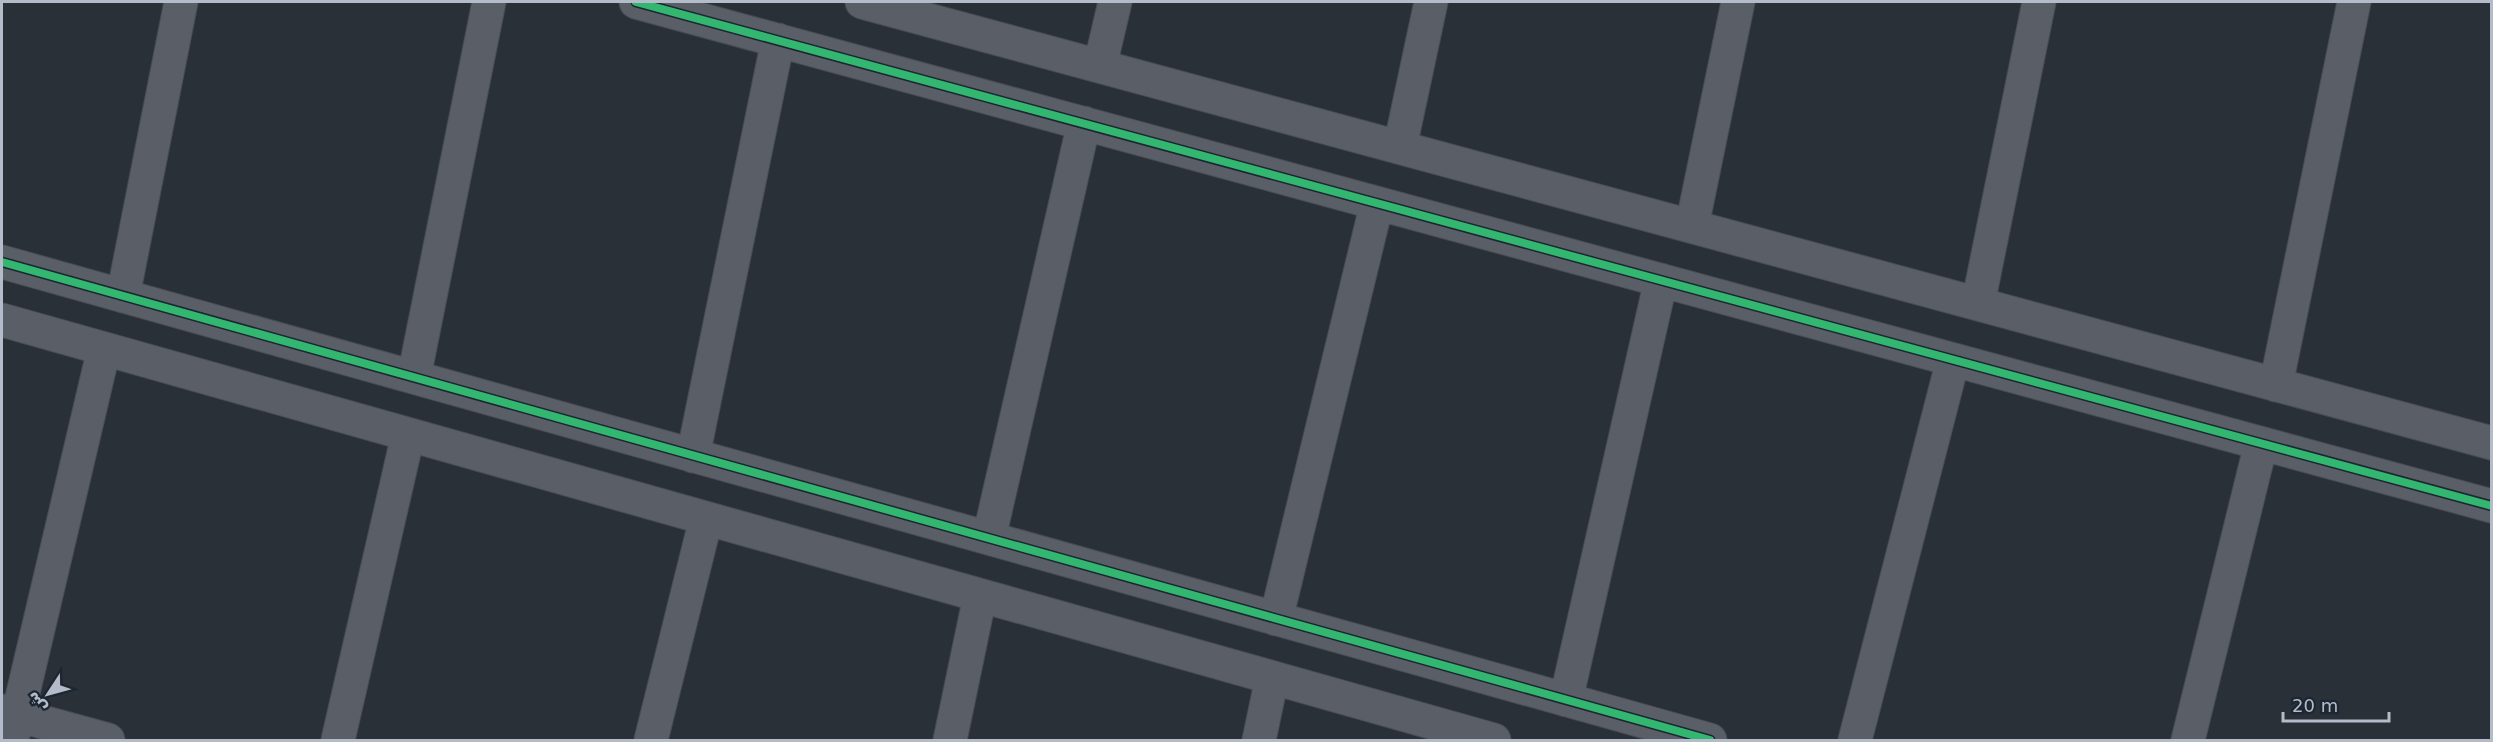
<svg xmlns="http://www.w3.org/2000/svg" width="2493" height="742" viewBox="0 0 2493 742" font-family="'DejaVu Sans','Noto Sans Arabic',sans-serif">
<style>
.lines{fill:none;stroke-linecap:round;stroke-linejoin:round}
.minor-casing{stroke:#484c53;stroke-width:35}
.minor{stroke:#5a5e66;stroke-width:33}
.cycleway-casing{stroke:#1d2633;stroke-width:11}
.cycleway{stroke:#33b770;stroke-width:8}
</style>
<rect width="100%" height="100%" fill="#2a3038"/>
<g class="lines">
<defs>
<path id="minor" d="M636 2 2492 506
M862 2 2492 443
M1100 66 1115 2
M1400 147 1431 2
M1692 226 1738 2
M2 262 1710 740
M123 296 181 2
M1978 304 2039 2
M2 320 1494 740
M414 377 489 2
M2276 385 2354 2
M693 456 778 40
M989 538 1084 123
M1276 619 1377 203
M1566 700 1661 280
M2 711 108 740
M12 740 104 349
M338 740 408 435
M651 740 706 519
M950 740 980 596
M1259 740 1272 678
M1855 740 1953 360
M2188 740 2261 444"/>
</defs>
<use href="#minor" class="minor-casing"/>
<use href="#minor" class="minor"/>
<defs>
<path id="cycleway" d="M636 2 2492 506
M2 262 1710 740"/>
</defs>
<use href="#cycleway" class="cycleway-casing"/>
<use href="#cycleway" class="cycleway"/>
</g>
<rect width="2493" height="742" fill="none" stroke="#b4bcc9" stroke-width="6"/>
<g transform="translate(48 694) rotate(234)" stroke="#1d2633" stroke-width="4.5" paint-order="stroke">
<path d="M0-4.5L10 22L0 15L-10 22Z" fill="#b4bcc9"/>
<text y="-9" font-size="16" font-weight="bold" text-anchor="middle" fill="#b4bcc9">ش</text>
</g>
<path d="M2283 712v9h106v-9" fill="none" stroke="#b4bcc9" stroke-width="3"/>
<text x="2292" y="712" font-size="18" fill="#b4bcc9" stroke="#1d2633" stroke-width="4.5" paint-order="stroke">20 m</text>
</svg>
